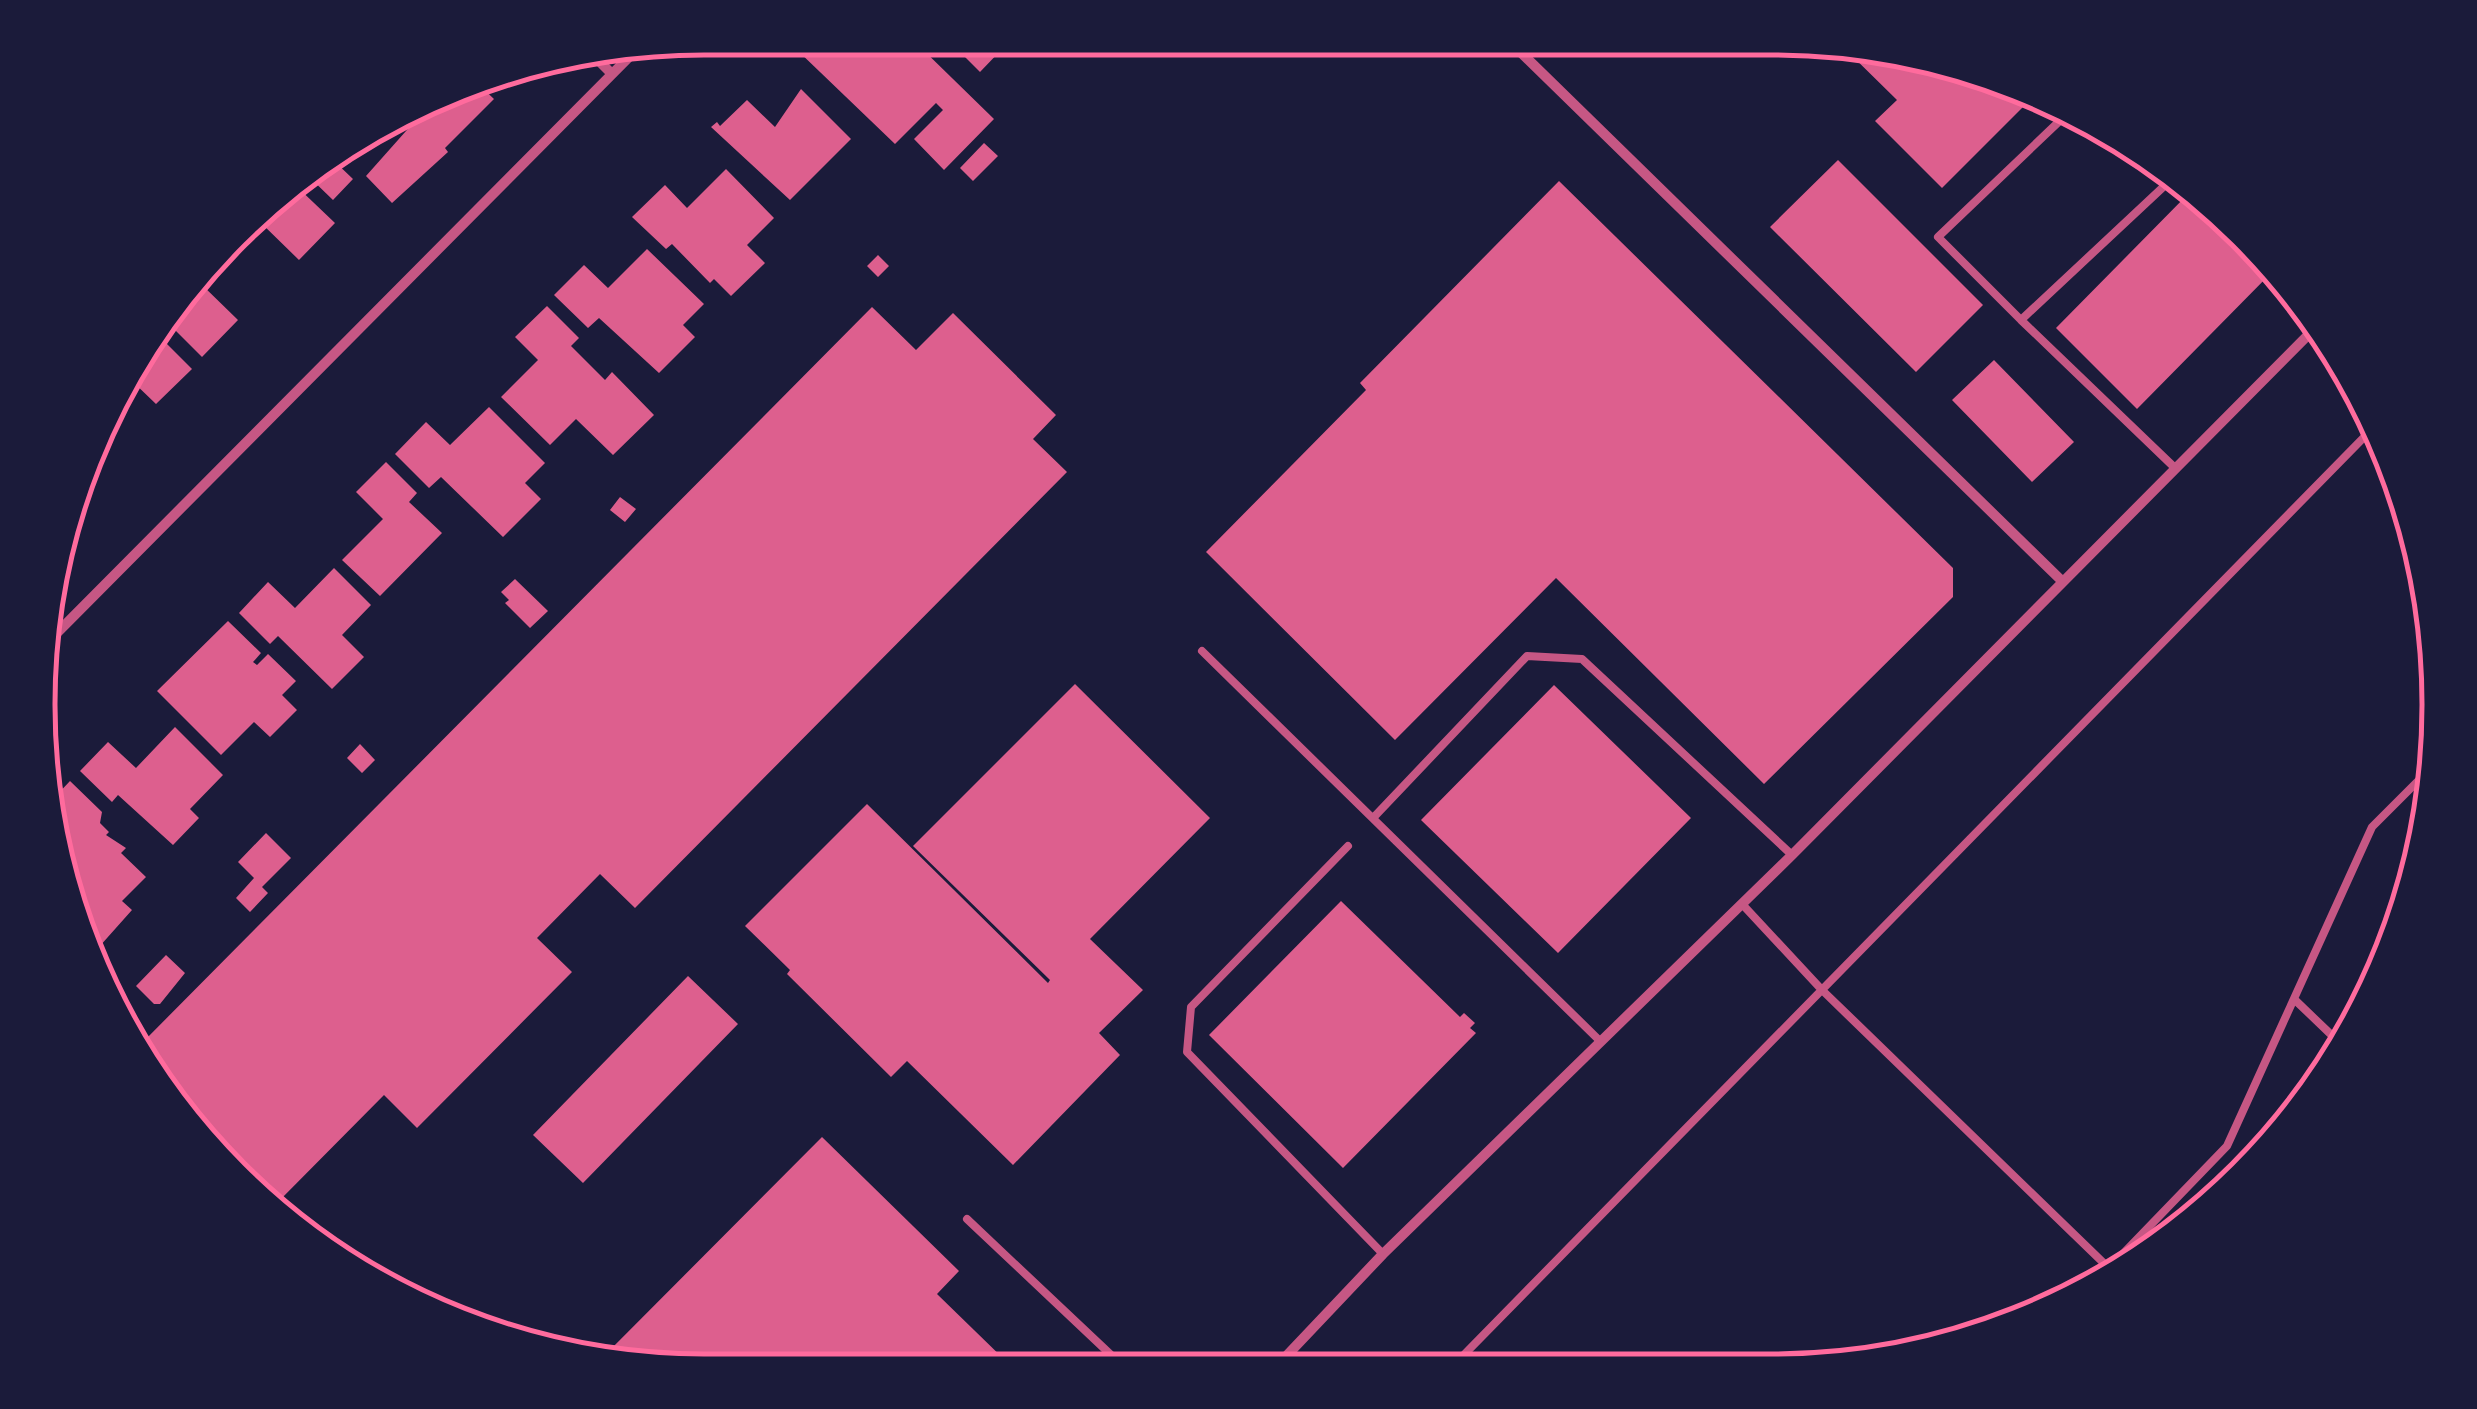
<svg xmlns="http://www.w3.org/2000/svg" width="2477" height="1409" viewBox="0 0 2477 1409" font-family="'Noto Sans',sans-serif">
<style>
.building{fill:#dd5f8e}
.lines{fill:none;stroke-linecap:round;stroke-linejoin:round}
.service{stroke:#c65784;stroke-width:8}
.minor{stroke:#c65784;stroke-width:10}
.rim{fill:none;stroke:#ff6b9d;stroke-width:5}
</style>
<rect width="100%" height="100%" fill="#1b1b3a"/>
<path class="building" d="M806 38H911L994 119 944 170 914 139 943 110 936 103 895 144 795 48Z
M946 38H994L1004 47 980 72Z
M1839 43 1987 73 2034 96 1942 188 1875 121 1897 100Z
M475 81 494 99 445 148 448 152 392 203 366 176 414 122 409 116Z
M801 89 851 139 790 200 711 127 717 122 720 126 747 100 775 127Z
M984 143 998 156 973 181 960 168Z
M331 158 353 179 333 200 304 172Z
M1838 160 1983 305 1916 372 1770 227Z
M726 169 774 218 747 245 765 263 731 296 714 279 710 283 672 244 666 249 632 217 665 185 687 208Z
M1559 181 1953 568V597L1764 784 1556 578 1395 740 1206 552 1366 390 1360 383Z
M292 182 335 223 299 260 257 219Z
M2192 190 2244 232 2274 270 2137 409 2056 328Z
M647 249 704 304 683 325 695 337 659 373 599 318 588 328 554 295 584 265 608 288Z
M878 255 889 266 878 277 867 266Z
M199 282 238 320 202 357 164 319Z
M547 306 579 338 571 346 605 380 612 372 654 415 613 455 576 419 550 445 501 397 538 360 515 337Z
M872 307 916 350 953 313 1056 415 1033 439 1067 472 635 908 600 874 537 938 572 972 417 1128 384 1095 276 1204 176 1111 140 1045Z
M153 330 192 369 156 404 130 379Z
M1994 360 2074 442 2032 482 1952 400Z
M489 407 545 463 525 483 541 499 503 537 441 477 429 488 395 454 426 422 450 445Z
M386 462 417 493 409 502 442 533 380 596 342 560 383 519 356 492Z
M620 497 636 509 625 522 610 510Z
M334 568 371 605 342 635 364 657 332 689 278 636 270 644 239 613 268 582 295 608Z
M515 579 548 611 530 628 505 603 509 600 501 592Z
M228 621 261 653 253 662 257 665 268 654 296 681 282 695 297 710 270 737 254 722 221 755 157 691Z
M1075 684 1210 818 1090 939 1143 990 1099 1033 1120 1055 1013 1165 907 1061 891 1077 787 974 790 970 745 926 867 804 1048 983 1050 980 913 846Z
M1554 685 1691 818 1558 953 1421 820Z
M175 727 223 775 190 809 199 818 173 845 118 795 112 802 80 771 108 742 136 768Z
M360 744 375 760 362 773 347 758Z
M70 781 102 812 100 823 109 832 106 835 126 848 121 853 146 877 122 901 132 910 99 947 73 919 53 799Z
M266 833 291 858 262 887 268 893 250 912 236 898 254 878 238 862Z
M1341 901 1460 1017 1464 1013 1475 1023 1470 1028 1476 1033 1343 1168 1209 1035Z
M166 955 185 973 160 1004H154L136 986Z
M688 976 738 1024 583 1183 533 1135Z
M822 1137 959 1271 937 1294 1011 1366 1007 1370H660L602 1358Z"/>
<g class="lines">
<path class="service" d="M2068 113 1938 237 2021 320 2175 176
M2021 320 2174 467
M1202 651 1600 1041
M1374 817 1527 656 1582 659 1792 855
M1348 846 1191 1007 1187 1052 1383 1254
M1742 904 1822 990 2116 1275
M2294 999 2343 1046
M967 1219 1127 1370
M2087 1291 2227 1146 2372 827 2433 766
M1449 1370 2376 425"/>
<path class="minor" d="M1507 39 2062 581
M594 56 612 74
M45 645 637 49
M1273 1370 1383 1254 1792 855 2319 324"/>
</g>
<path d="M0 0H2477V1409H0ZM704 55H1773A649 649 0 0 1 2422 704V705A649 649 0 0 1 1773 1354H704A649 649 0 0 1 55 705V704A649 649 0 0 1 704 55Z" fill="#1b1b3a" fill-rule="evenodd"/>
<path class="rim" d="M704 55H1773A649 649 0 0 1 2422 704V705A649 649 0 0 1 1773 1354H704A649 649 0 0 1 55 705V704A649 649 0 0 1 704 55Z"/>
</svg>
